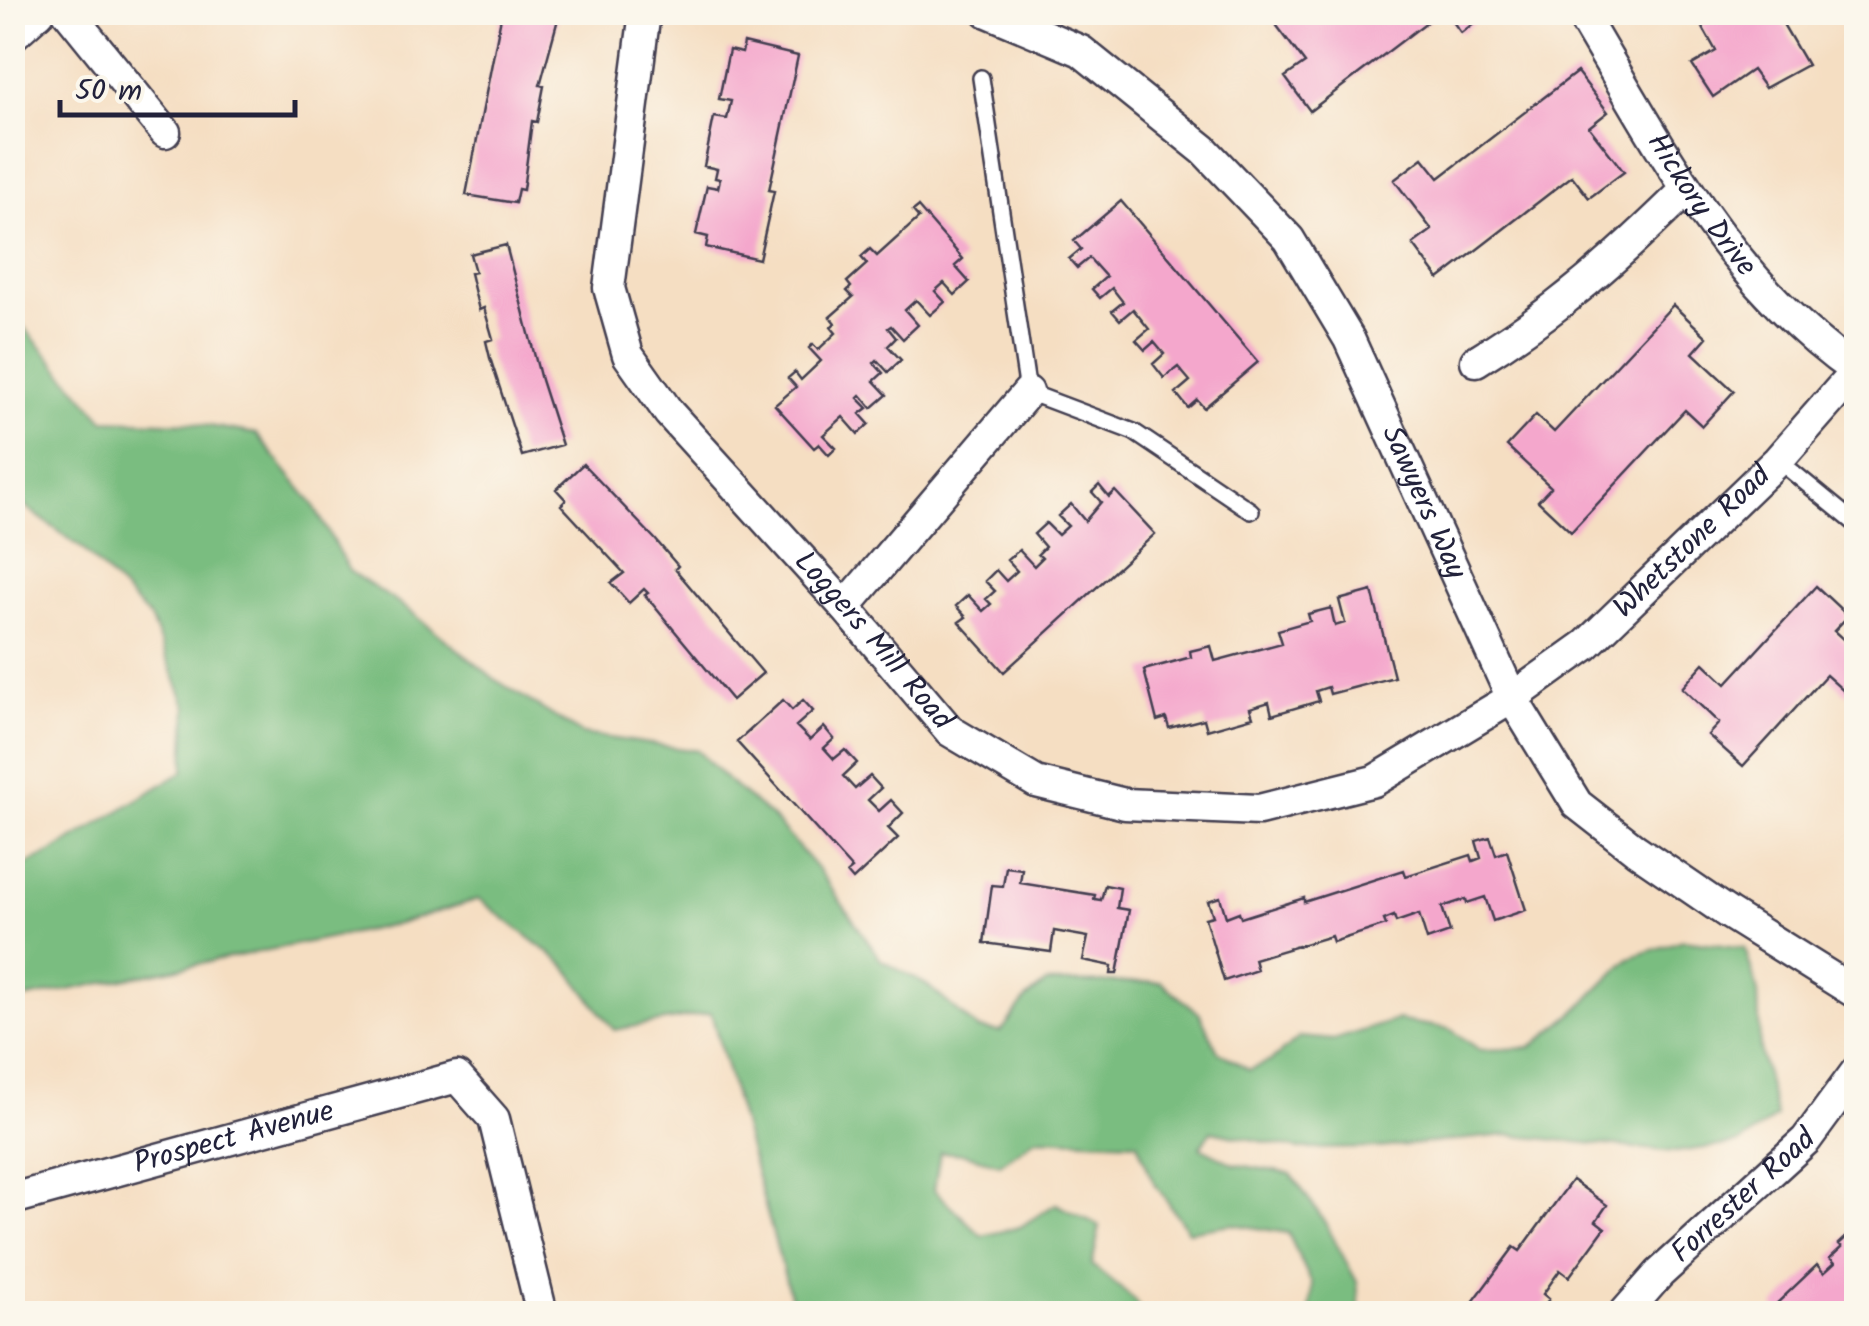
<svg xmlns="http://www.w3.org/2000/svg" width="1869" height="1326" viewBox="0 0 1869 1326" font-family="Kalam,sans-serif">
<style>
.forest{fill:#7abd80;stroke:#4e705e;stroke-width:2.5}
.building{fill:#f4a7cc}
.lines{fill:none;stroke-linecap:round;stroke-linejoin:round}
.service-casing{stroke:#423e4f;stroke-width:20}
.minor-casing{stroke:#423e4f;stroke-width:35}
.service{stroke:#fff;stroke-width:15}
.minor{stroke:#fff;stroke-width:30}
.labels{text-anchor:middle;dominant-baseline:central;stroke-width:8;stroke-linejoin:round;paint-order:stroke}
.street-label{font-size:30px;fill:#22223b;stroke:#fbf7ec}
</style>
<rect width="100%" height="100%" fill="#fbf7ec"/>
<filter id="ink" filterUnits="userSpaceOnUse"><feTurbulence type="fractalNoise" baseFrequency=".01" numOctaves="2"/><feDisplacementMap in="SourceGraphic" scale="20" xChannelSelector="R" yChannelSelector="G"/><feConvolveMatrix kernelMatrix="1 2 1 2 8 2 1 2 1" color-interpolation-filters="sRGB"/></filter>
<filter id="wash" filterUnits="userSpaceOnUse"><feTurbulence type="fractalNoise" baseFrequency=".0048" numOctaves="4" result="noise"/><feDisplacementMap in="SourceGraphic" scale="40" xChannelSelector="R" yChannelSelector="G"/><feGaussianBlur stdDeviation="2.25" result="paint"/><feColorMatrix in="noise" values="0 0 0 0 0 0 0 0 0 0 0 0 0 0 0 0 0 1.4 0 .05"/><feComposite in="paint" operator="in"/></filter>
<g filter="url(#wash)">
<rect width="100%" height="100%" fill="#f5dec2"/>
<path class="forest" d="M13 315 104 420 192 423 256 434 313 504 349 571 410 611 496 680 582 734 698 751 730 783 771 816 820 872 881 960 927 985 978 1029 1001 1032 1026 999 1046 983 1161 982 1200 1014 1218 1051 1249 1070 1271 1061 1300 1037 1334 1040 1396 1020 1450 1029 1480 1050 1530 1048 1575 1012 1629 958 1683 940 1745 948 1758 993 1760 1050 1776 1117 1740 1143 1676 1152 1507 1135 1378 1148 1299 1149 1211 1131 1200 1147 1234 1164 1291 1174 1324 1221 1357 1282 1360 1314 1310 1313 1312 1284 1288 1233 1232 1224 1188 1231 1153 1181 1137 1142 1036 1138 1000 1164 965 1154 940 1152 934 1190 982 1236 1020 1227 1056 1204 1100 1226 1092 1265 1136 1301 1141 1313H795L711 1013 614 1030 565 965 479 899 398 924 13 1001V871L52 852 184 771 187 707 150 618 83 549 23 505H13Z"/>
<g id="blocks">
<path class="building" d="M502 12H556L555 18 558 19 540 85 544 86 537 122 532 121 523 190 518 189 515 203 466 195Z
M1271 12H1440L1310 111 1285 77 1305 63 1268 14Z
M1446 12H1488L1461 33Z
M1694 12H1776L1807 65 1765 88 1752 70 1713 97 1692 65 1716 51Z
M744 43 798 56 769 190 774 191 759 259 706 247 708 237 696 234 707 186 718 188 720 179 715 178 717 169 704 166 714 117 727 119 731 101 719 99 729 50 742 53Z
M1577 72 1608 112 1589 127 1624 172 1589 198 1572 176 1439 279 1413 244 1432 230 1394 180 1423 158 1439 178Z
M1121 201 1258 362 1204 408 1197 400 1188 408 1176 393 1190 381 1178 367 1164 378 1153 364 1164 354 1154 342 1145 350 1136 340 1149 329 1133 309 1120 320 1112 311 1123 302 1112 288 1100 298 1092 289 1106 277 1089 258 1077 268 1069 259 1081 249 1074 241Z
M918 207 963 259 955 266 969 282 955 295 944 283 935 291 945 302 930 315 916 300 905 310 918 325 903 339 891 326 888 328 896 338 888 346 901 360 888 372 877 360 874 363 883 373 874 381 887 395 872 408 861 395 858 398 868 408 860 414 869 424 858 434 843 417 823 435 836 448 829 455 819 444 814 448 775 405 796 387 788 378 795 372 801 380 821 361 809 348 813 344 818 350 836 333 831 327 835 323 830 317 853 297 847 291 851 287 847 282 867 264 861 257 870 249 877 256 919 218 913 211Z
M506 245 541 380 562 445 522 456 490 358 486 341 493 339 484 308 479 310 470 273 475 272 470 254Z
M1673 305 1707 337 1693 353 1734 391 1702 426 1685 410 1571 532 1538 501 1551 487 1507 446 1536 415 1554 432Z
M583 464 655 539 678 566 675 569 763 673 732 700 645 595 648 593 644 589 629 603 611 583 624 573 561 505 566 500 556 489Z
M1099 485 1109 497 1115 491 1155 534 1004 672 959 622 966 617 956 606 968 595 983 611 991 604 986 599 995 591 985 581 996 570 1006 581 1017 571 1007 560 1019 550 1034 566 1042 558 1038 554 1045 547 1034 534 1046 523 1058 535 1068 526 1058 516 1071 504 1085 521 1101 502 1092 492Z
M1816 586 1848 616 1834 631 1856 651V684L1847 694 1826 675 1743 766 1708 735 1719 723 1682 688 1704 663 1726 684Z
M1372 591 1394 677 1330 694 1328 687 1316 691 1319 701 1272 715 1269 702 1250 708 1253 717 1207 730 1204 719 1169 728 1166 718 1157 721 1144 670 1191 657 1190 651 1211 646 1215 661 1282 643 1278 630 1310 621 1308 614 1331 608 1335 626 1345 623 1339 600Z
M783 700 792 710 803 700 813 711 796 726 810 740 824 727 834 739 824 748 834 759 845 750 857 763 843 776 855 789 870 776 881 788 868 800 879 811 891 800 903 813 888 828 898 838 853 880 847 873 852 869 737 742Z
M1490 837 1496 855 1507 851 1526 910 1493 921 1485 897 1467 903 1466 899 1442 907 1450 932 1427 940 1419 914 1396 922 1394 916 1384 920 1386 925 1333 942 1331 936 1254 959 1257 970 1224 981 1205 918 1213 916 1208 901 1220 897 1226 917 1239 912 1241 918 1304 898V902L1404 870 1406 876 1471 855 1473 861 1481 858 1476 841Z
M1006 867 1022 869 1020 883 1095 895 1094 899 1101 900 1105 885 1120 888 1117 908 1129 910 1117 974H1111L1112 966 1083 960 1088 937 1054 931 1051 952 984 943 992 885 1003 886Z
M1572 1180 1607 1205 1596 1221 1605 1228 1569 1277 1560 1270 1543 1294 1549 1299 1538 1314H1464L1514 1247 1520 1251Z
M1856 1228V1308L1850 1314H1781L1774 1306 1817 1265 1824 1273 1835 1263 1830 1258 1842 1247 1839 1244Z"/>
</g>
</g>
<g filter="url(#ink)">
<use href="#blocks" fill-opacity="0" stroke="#423e4f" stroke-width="2.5"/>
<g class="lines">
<defs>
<path id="service" d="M981 78 1028 392 1134 432 1251 511
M1778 460 1856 524"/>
<g id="minor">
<path d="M68 12 165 132"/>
<path id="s1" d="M645 12 609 288 628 355 669 413 845 607 950 731 1036 782 1125 804 1259 810 1374 781 1512 698 1586 645 1778 460 1856 371"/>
<path id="s2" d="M988 12 1081 51 1204 150 1289 239 1349 339 1512 698 1577 804 1636 850 1728 913 1856 993"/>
<path id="s3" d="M1580 12C1657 141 1730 284 1856 371"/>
<path d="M12 36 39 12"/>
<path d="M1476 361C1559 310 1617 258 1686 190"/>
<path d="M845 607 1028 392"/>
<path id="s4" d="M12 1199 457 1077 494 1119 542 1314"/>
<path id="s5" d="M1624 1314 1659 1274 1806 1140 1856 1072"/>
</g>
</defs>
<use href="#service" class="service-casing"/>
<use href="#minor" class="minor-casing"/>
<use href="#service" class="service"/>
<use href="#minor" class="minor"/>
</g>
</g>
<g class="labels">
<g class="street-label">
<text stroke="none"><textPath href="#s3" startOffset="228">Hickory Drive</textPath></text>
<text stroke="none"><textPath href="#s2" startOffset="678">Sawyers Way</textPath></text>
<text stroke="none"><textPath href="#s1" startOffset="1688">Whetstone Road</textPath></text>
<text stroke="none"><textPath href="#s1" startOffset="725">Loggers Mill Road</textPath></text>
<text stroke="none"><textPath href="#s4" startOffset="230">Prospect Avenue</textPath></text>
<text stroke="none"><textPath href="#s5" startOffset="168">Forrester Road</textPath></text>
</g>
</g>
<rect width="1869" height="1326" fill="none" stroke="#fbf7ec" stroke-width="50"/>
<path d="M60 100v15h235v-15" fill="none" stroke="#22223b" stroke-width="5"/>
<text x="75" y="100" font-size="30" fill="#22223b" stroke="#fbf7ec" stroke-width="8" paint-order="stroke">50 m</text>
</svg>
